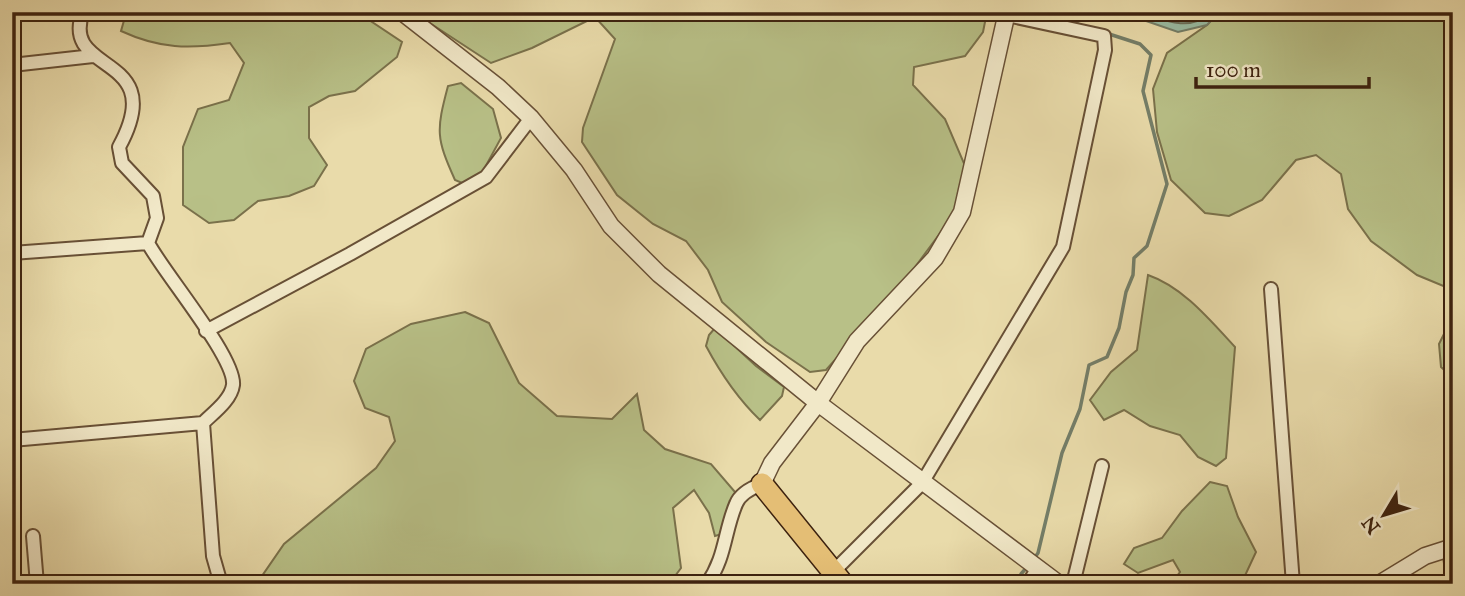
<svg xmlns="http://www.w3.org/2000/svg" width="1465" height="596" viewBox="0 0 1465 596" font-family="'IM FELL Great Primer',serif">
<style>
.green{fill:#b8c087;stroke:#7a714b;stroke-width:2}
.water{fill:#99bca3;stroke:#747e68;stroke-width:2}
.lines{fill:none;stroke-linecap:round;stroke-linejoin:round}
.shore{stroke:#6b6f59;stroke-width:2}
.stream{stroke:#747e68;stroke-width:3.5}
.minor-casing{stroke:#685036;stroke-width:16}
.tertiary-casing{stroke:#685036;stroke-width:19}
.primary-casing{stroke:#3d220f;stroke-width:24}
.minor{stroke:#f1e8c8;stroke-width:12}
.tertiary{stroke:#f1e8c8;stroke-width:16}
.primary{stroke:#e4be75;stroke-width:21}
</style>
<rect width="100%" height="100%" fill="#e9dbaa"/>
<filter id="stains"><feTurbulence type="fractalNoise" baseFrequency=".00286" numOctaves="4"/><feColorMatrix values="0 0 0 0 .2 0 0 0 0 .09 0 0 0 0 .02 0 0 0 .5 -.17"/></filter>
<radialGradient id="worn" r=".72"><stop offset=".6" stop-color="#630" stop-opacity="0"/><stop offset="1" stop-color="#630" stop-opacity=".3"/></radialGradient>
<path class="green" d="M146 12H357L402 42 397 57 355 91 329 96 309 107V138L327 165 314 186 289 196 258 201 234 220 209 223 183 205V147L198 109 229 100 244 63 230 43C189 49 160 49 121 31L125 17Z
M413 12H987L983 32 965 56 914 67 913 85 945 119 966 168 958 209 901 286 826 370 810 372 766 342 722 302 708 270 686 241 653 224 617 195 582 142 583 128 615 39 595 17 532 48 491 63Z
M1219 12H1453V290L1417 275 1371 241 1348 209 1341 174 1316 155 1296 160 1262 200 1229 216 1205 213 1171 180 1157 132 1153 89 1167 53 1207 25Z
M461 83 493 109 501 138 482 173 467 185 455 180C436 138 436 131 448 86Z
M1148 275C1183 287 1210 320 1235 347L1226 458 1216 466 1198 457 1180 435 1150 426 1124 410 1104 420 1090 400 1111 372 1137 350Z
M465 312 489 323 519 383 557 416 612 419 637 394 644 430 665 449 711 464 735 492 722 534 715 536 709 513 694 490 673 508 681 568 669 584H270L262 576 284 544 376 468 395 441 389 417 365 408 354 381 366 349 411 324Z
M1453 316V342L1448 354 1453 360V378L1441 367 1439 344Z
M715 328 756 366 784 387 782 396 760 420C737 398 721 374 706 346L709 335Z
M1210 482 1227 486 1238 517 1256 552 1242 582 1171 584 1180 572 1173 560 1138 573 1124 564 1134 548 1162 538 1182 511Z"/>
<path class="water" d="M1120 12H1219L1207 25 1178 32Z"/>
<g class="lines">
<path class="shore" d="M1141 12C1164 20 1190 33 1210 12"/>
<path class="stream" d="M1040 12 1078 24
M1033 560 1038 553 1062 453 1080 409 1089 365 1107 357 1119 328 1126 292 1133 275 1134 258 1147 246 1167 184 1143 91 1151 55 1140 44 1106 33
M1020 584 1021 574 1028 566"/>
<defs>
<path id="minor" d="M83 12C59 76 171 52 119 147L122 163 153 196 157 218 148 243C163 272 236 358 233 385 231 400 213 413 203 423L213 556 221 584
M12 65 93 56
M12 253 148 243
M1271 289 1293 584
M206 331 350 254 486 177 531 118
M12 440 203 423
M33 536 37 584
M1449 547 1453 579
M707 584C726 557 724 532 736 504 740 494 751 488 762 484
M821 584 922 483 1063 247 1105 50 1104 36 1007 15
M1028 584 1037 569
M1073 584 1102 466"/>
<path id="tertiary" d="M402 12 498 87 531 118 574 170 611 226 659 274 818 403 1059 584
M762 484 772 463 818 403 857 341 935 258 962 212 1007 12
M1379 584 1425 556 1453 547"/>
<path id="primary" d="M762 484 843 584"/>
</defs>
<use href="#minor" class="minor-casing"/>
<use href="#tertiary" class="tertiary-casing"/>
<use href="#primary" class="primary-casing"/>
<use href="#minor" class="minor"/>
<use href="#tertiary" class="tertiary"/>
<use href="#primary" class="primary"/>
</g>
<rect width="1465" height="596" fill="none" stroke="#e9dbaa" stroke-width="42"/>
<rect x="14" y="14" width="1437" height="568" fill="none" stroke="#3d220f" stroke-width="3.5"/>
<rect x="21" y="21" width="1423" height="554" fill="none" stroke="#3d220f" stroke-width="2"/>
<g transform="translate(1384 515) rotate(232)" stroke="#f1e8c8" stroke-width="5" paint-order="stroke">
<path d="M0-5L12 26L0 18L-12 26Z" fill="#3d220f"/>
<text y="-10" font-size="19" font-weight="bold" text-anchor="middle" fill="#3d220f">N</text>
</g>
<path d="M1196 77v10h173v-10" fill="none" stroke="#3d220f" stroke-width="3.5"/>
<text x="1206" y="77" font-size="21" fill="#3d220f" stroke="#f1e8c8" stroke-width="5" paint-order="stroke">100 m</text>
<rect width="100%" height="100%" filter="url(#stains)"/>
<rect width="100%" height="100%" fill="url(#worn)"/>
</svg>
